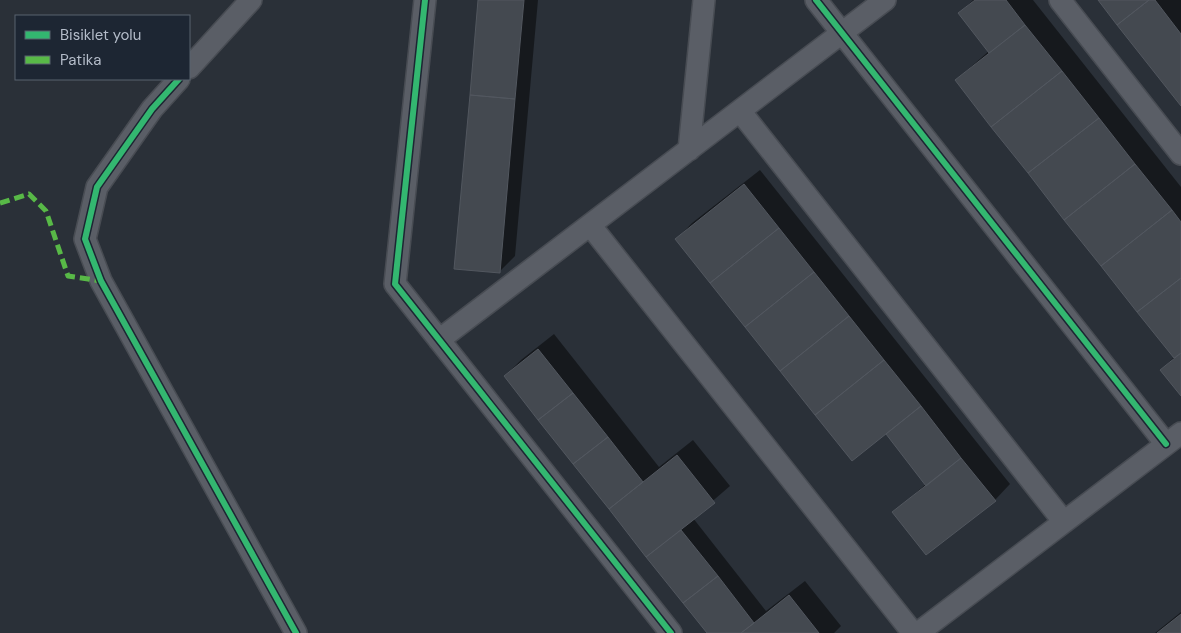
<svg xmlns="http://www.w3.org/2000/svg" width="1181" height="633" viewBox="0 0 1181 633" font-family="'DM Sans',sans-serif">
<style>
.shadow{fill:#0007}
.building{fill:#444950;stroke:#52575f}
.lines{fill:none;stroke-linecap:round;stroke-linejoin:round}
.minor-casing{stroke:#484c53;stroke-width:24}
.minor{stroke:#5a5e66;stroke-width:21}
.quiet{stroke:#58b947;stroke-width:5;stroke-dasharray:10 5;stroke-linecap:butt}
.cycleway-casing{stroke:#1d2633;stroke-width:9}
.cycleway{stroke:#33b770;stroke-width:6}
</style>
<rect width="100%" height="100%" fill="#2a3038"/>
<path class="shadow" d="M480 0H538L515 256 499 272Z
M973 0H1033L1181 187V394L1162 370 1174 357 956 80 989 51 960 13Z
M1099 0H1181V104Z
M760 170 1010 484 995 500 894 512 926 484 886 433 677 239 692 223Z
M554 334 659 467 693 440 730 486 693 518 766 611 805 581 841 626 834 633H708L505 376 521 360Z
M1181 612V633H1155Z"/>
<path class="building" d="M478 0H524L515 99 470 95Z
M975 0H1006L1025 25 989 53 958 13Z
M1098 0H1149L1117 25Z
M1149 0H1155L1181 34V106L1117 25Z
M1025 25 1062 71 991 127 955 80Z
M1062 71 1099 118 1028 173 991 127Z
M470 95 515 99 500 273 454 269Z
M1099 118 1135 164 1064 220 1028 173Z
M1135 164 1172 210 1101 266 1064 220Z
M744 184 779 228 710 283 675 239Z
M1172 210 1181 222V278L1137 312 1101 266Z
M779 228 814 272 745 327 710 283Z
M814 272 849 316 780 371 745 327Z
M1181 278V353L1174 358 1137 312Z
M849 316 884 360 815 415 780 371Z
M538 349 573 393 538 420 504 376Z
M1181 353V396L1160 370Z
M884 360 921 406 852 461 815 415Z
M573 393 608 437 573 464 538 420Z
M921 406 961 458 926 486 886 434Z
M608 437 643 482 609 509 573 464Z
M677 455 715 503 646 557 609 509Z
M961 458 996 501 926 555 892 512Z
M681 530 718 576 683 603 646 557Z
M718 576 754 623 741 633H707L683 603Z
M789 595 819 633H741L754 623Z
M1181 614V633H1157Z"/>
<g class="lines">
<defs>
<path id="minor" d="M425 0 395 284 671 633
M816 0 1166 444
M1060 0 1181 154
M189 68 251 0
M179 79 152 109 97 187 85 239 101 281 296 633
M740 111 1064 522
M689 150 704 0
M590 225 913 633
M439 340 885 0
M918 633 1181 433"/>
</defs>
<use href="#minor" class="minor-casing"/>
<use href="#minor" class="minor"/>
<path class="quiet" d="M0 203 29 194 46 211 68 276 101 281"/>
<defs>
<path id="cycleway" d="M425 0 395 284 671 633
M816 0 1166 444
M179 79 152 109 97 187 85 239 101 281 296 633"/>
</defs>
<use href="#cycleway" class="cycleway-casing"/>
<use href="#cycleway" class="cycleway"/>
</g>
<rect x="15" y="15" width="175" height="65" fill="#1d2633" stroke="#59626f"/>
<rect x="25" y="31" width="25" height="8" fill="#33b770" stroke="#59626f"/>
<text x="60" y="40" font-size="15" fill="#b4bcc9">Bisiklet yolu</text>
<rect x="25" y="56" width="25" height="8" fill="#58b947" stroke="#59626f"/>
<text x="60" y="65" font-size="15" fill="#b4bcc9">Patika</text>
</svg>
